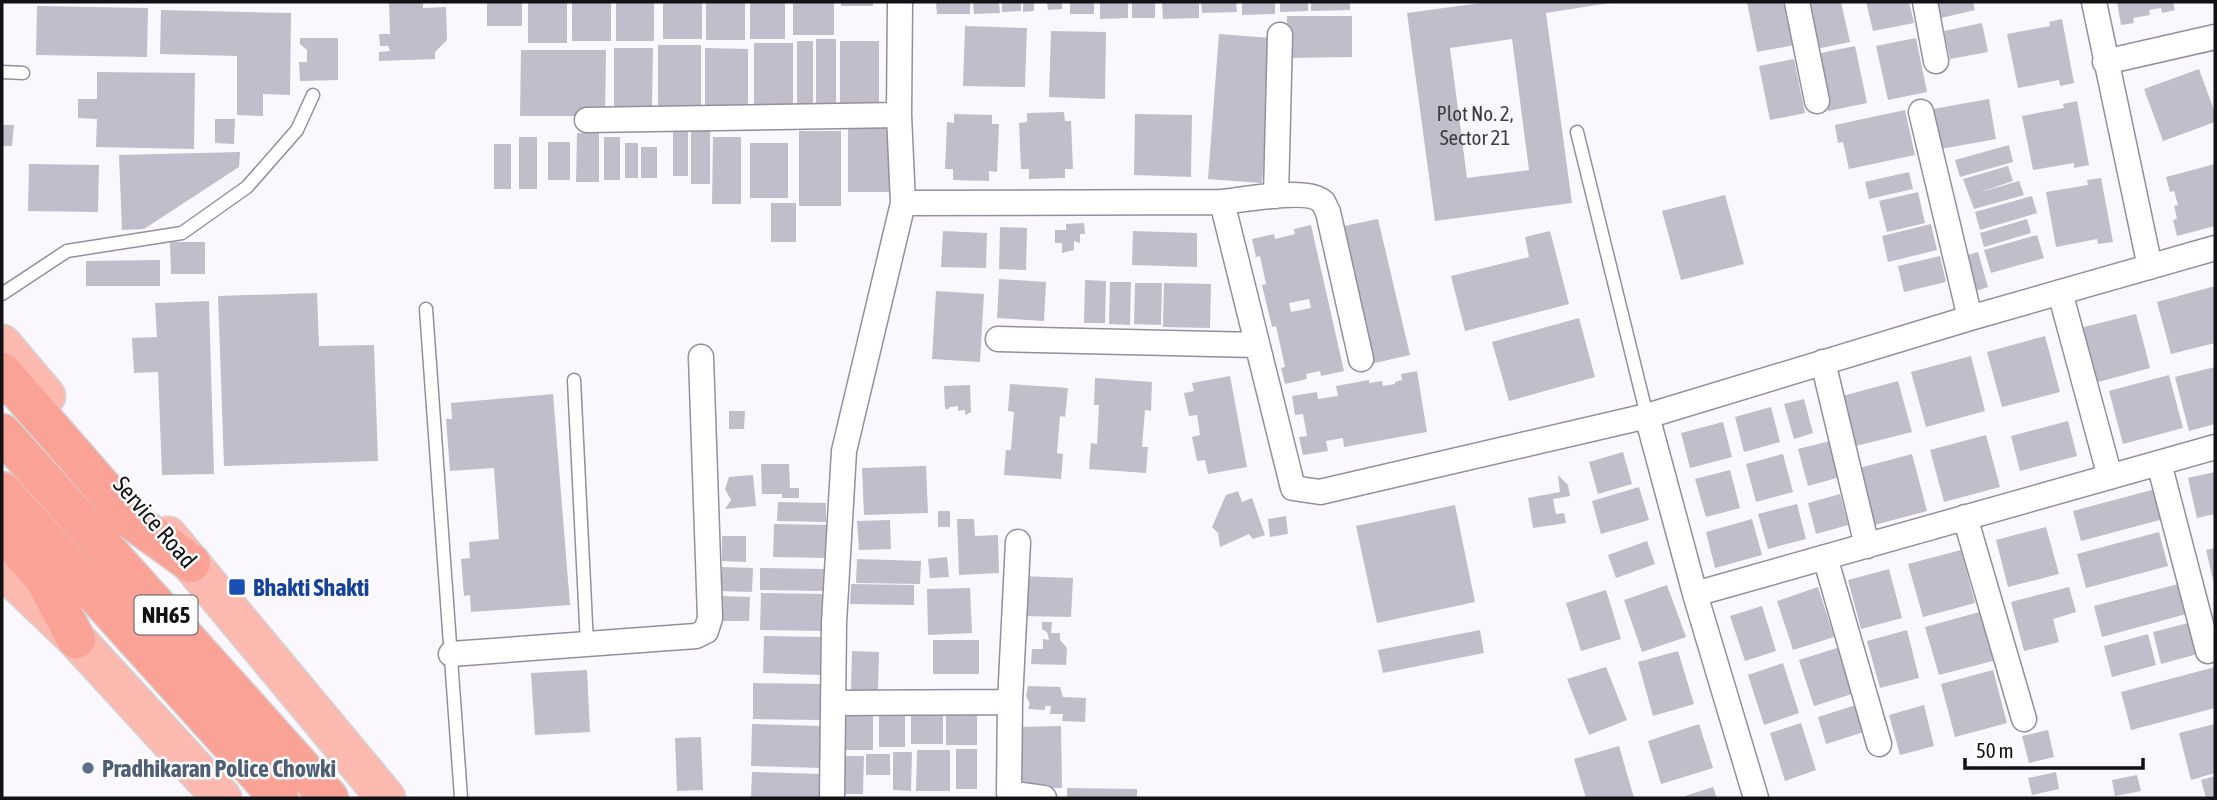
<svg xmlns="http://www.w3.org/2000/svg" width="2217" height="800" viewBox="0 0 2217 800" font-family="'Asap Condensed',sans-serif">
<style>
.building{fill:#c1bdca;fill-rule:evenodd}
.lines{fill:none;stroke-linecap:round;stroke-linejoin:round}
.service-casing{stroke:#938f9c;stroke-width:15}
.minor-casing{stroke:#938f9c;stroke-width:27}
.primary-casing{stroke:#d4d4d5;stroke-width:41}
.trunk-casing{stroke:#d4d4d5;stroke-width:41}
.service{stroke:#fff;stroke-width:12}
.minor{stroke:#fff;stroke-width:24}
.primary{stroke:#fcb9b0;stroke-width:38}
.trunk{stroke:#fba296;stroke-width:38}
.transit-dot{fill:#1a4fb4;stroke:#fff;stroke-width:2.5}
.service-dot{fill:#5c6f8a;stroke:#fff;stroke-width:2.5}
.labels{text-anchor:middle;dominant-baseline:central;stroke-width:5;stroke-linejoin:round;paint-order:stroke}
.number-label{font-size:21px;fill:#3e3c42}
.shield{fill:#fff;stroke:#59585b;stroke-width:2}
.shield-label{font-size:23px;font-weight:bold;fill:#121115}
.street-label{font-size:24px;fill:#121115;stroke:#fff}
.transit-label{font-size:24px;font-weight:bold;fill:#164399;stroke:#fff;text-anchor:start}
.service-label{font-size:24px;font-weight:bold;fill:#4e5e75;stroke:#fff;text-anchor:start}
</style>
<rect width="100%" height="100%" fill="#faf8fe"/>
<path class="building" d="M389 2H423V8L446 7 447 40 435 52V59L379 61V52L390 51 388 46H380L379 34H390Z
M487 2H522V26H487Z
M528 2H567V43H528Z
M572 2H611V41H572Z
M616 2H654V41H616Z
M663 2H702V39H663Z
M706 2H745V40H706Z
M750 2H785V39H750Z
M793 2H834V35H793Z
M841 2H873V6H841Z
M936 2H970V14H937Z
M973 2H999L1000 13 974 14Z
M1002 2H1021V11L1002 12Z
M1023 2H1034V11L1023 12Z
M1047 2H1062V9L1048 10Z
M1070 2H1094V14H1070Z
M1100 2H1128V18L1100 19Z
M1132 2H1155V18H1132Z
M1162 2H1199V18L1163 19Z
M1201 2H1236L1237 12 1202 13Z
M1242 2H1275V14L1242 15Z
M1280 2H1308V11L1280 12Z
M1311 2H1350V10L1311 11Z
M1488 2H1616L1546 13 1572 203 1435 221 1407 13ZM1512 39 1529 170 1467 178 1450 48Z
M1747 2H1786L1795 45 1757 52Z
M1801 2H1841L1850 42 1811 50Z
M1866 2H1909L1914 23 1873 31Z
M1938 2H1973L1975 10 1941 18Z
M2117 2H2173L2175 10 2162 13 2161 8 2149 10 2150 15 2133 18 2134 23 2121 25Z
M37 6 148 8 147 57 36 55Z
M161 10 291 13 290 95 263 94V116L237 115V56L160 54Z
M1287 16H1352V57L1287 58Z
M2062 19 2074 83 2060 86 2059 80 2018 88 2007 34 2050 26 2049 22Z
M1982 23 1988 52 1950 59 1944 31Z
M965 26 1027 28 1025 87 963 86Z
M1051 31 1106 32 1105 99 1049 97Z
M1219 34 1273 38 1262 183 1208 179Z
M300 38H338V80L300 81 299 62H307V50L300 44Z
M1916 38 1927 92 1888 100 1876 46Z
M816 39H836V109H816Z
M797 41H813V106H797Z
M840 41H879V103H840Z
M754 43H793V106H754Z
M658 45H701V110H658Z
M1855 46 1867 103 1828 111 1816 54Z
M614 48H653L652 111H614Z
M705 48 748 49V109L705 108Z
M521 50H606L605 116H520Z
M1794 59 1805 113 1770 120 1759 66Z
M2199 69 2215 113V122L2163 141 2144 89Z
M97 72 195 73 194 149 96 147 97 119 78 118V99H97Z
M1989 99 1996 139 1941 149 1933 109Z
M2077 101 2089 165 2074 168V163L2033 170 2022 116 2064 108 2063 104Z
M1905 110 1915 155 1849 169 1843 142 1838 143 1835 125Z
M1064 112 1065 121H1071L1073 169H1065V178L1029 179V169H1021L1019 123 1027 122V113Z
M954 114 992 115V124H999L997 172 989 171V181L953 180V169H945L947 122 954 123Z
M1135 114 1192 115 1191 177 1134 175Z
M848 118 893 119V192H848Z
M215 119H235L234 144 215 143Z
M2 125H14L12 146H2Z
M691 126H710V184H691Z
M673 130H688V176H673Z
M799 131H841V206H799Z
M577 133H599V182H576Z
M519 137H537V189H519Z
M604 137H620V180H604Z
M713 137H741V204H712Z
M548 142H570V180H548Z
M625 143H638V178H625Z
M750 143H788V198H750Z
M494 144H511V189H494Z
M2009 145 2013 162 1960 177 1955 160Z
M641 147H657V178H641Z
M240 152 239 167 144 229 122 230 119 155Z
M29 164 99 165 98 212 28 211Z
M2215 164V226L2177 236 2173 220 2177 219 2174 206 2178 205 2174 191 2170 192 2166 177Z
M2008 166 2013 181 1978 193 2019 181 2024 195 1974 209 1963 179Z
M1909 172 1913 189 1869 199 1865 182Z
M2101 178 2113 242 2098 244 2097 239 2056 247 2046 192 2088 185 2087 180Z
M1918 192 1925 223 1887 232 1879 201Z
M1725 195 1744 264 1681 280 1662 211Z
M2032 196 2037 213 1980 230 1975 212Z
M771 203H796V242H771Z
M1378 219 1410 355 1366 365 1335 228Z
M2027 219 2031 233 1984 247 1980 233Z
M1084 223 1085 234H1080V243L1074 241V250L1062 253V243H1055V230H1066V224Z
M1931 224 1937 250 1888 262 1882 236Z
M1311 225 1344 371 1321 376 1320 371 1306 374 1307 379 1285 384 1281 368 1285 367 1276 326 1272 327 1262 285 1266 284 1260 256 1256 257 1252 239 1274 234 1275 239 1295 234 1294 229ZM1309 299 1311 308 1291 312 1289 303Z
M1000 227 1027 228 1026 270 999 269Z
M943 231 987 233 986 268 941 267Z
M1133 231 1197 233V267L1132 265Z
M1550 231 1569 304 1465 331 1451 276 1529 257 1525 237Z
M2037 235 2044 258 1991 273 1984 250Z
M170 242H205V274H171Z
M1978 252 1988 287 1976 291 1965 256Z
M1940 256 1946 282 1904 292 1898 266Z
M160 260V286H86V261Z
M999 279 1046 282 1044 321 997 318Z
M1085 280 1106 281 1105 323H1084Z
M1110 282H1131L1130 325 1109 324Z
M1135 283H1162L1161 325 1134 324Z
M1164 283 1211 284 1210 328 1163 327Z
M2215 286V343L2171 354 2157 302Z
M936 291 984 294 980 362 932 359Z
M317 293 319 346 374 345 378 461 224 466 218 296Z
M209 301 214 474 162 475 158 372 134 373 132 338 157 337 155 303Z
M2136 314 2150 368 2091 384 2076 329Z
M1579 318 1595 377 1509 401 1492 342Z
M2045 336 2060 392 2002 407 1987 352Z
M1971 356 1985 411 1926 427 1911 372Z
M2215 367V424L2189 431 2175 377Z
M1417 371 1427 432 1344 447 1343 438 1326 441 1328 451 1303 455 1299 437 1307 436 1303 414 1295 415 1292 396 1317 392 1318 399 1338 396 1336 386 1369 380V383L1382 381 1383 386 1395 384V382L1402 380 1401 374Z
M2169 375 2183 428 2123 444 2109 391Z
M1230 376 1247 467 1208 474 1205 460 1197 461 1192 437 1200 435 1197 415 1189 416 1184 393 1194 391 1192 383Z
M1095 378 1152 382 1151 411 1145 410 1142 447H1148L1146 473 1089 469 1091 443 1097 444 1099 405H1094Z
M1898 381 1912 432 1852 447 1839 397Z
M1010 384 1068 388 1065 417 1060 416 1057 453 1063 454 1061 479 1004 475 1006 450H1011L1014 412 1008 411Z
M970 385 971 412 965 415V410L958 411V406L950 407 947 410 945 408 944 386Z
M553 394 570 605 471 612 470 595 464 596 461 559 470 558 469 542 499 539 494 468 450 471 446 419H452L451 403Z
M1804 399 1813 433 1794 439 1784 404Z
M1771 407 1780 442 1744 452 1735 417Z
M729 411H745L744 429H729Z
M2068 421 2077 456 2020 471 2011 436Z
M1723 422 1732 457 1690 468 1681 433Z
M1986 435 2000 487 1944 502 1930 450Z
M1830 441 1840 477 1808 486 1798 449Z
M1623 452 1632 484 1598 494 1589 462Z
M1783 454 1793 492 1756 502 1746 464Z
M1912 454 1927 511 1867 527 1852 470Z
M761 464H789L790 488H799V498H782V494H762Z
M926 466 928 513 864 515 862 468Z
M1730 470 1740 508 1706 517 1695 479Z
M2215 472V514L2197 518 2188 478Z
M753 475 756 506 725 509 731 500 725 489 729 477Z
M1558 475 1568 485 1570 496 1553 499 1556 514 1564 513 1566 523 1533 528 1528 498 1560 492Z
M1639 487 1649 520 1601 534 1592 501Z
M2163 487 2171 517 2081 541 2073 511Z
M1238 491 1242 502 1252 498 1265 535 1253 539 1249 534 1220 547 1218 533 1212 527 1226 495Z
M1840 494 1848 525 1816 534 1808 503Z
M778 502 826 503V522L777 521Z
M1797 504 1806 539 1768 549 1758 514Z
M1455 505 1475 602 1377 623 1356 526Z
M938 511H950V527H938Z
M1286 516 1288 534 1270 537 1268 519Z
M957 519H974L975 536 998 535 999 573 959 575Z
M1752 519 1762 555 1715 568 1706 532Z
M890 520 891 549 859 550 857 521Z
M774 524 830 525 829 558 773 557Z
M2046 527 2059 574 2008 587 1996 540Z
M2159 532 2168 566 2086 588 2077 554Z
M722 536H746V562L722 561Z
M1647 541 1655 564 1616 578 1608 555Z
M2215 548V584H2214L2206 550Z
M1961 550 1975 603 1923 617 1908 564Z
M947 557 949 577 930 578 928 559Z
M857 559 921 561 920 584 856 583Z
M722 567 753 568 752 592 721 591Z
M760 568 824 569 823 591 760 590Z
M1889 569 1902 618 1861 629 1848 580Z
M1021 576 1073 578 1071 617 1020 616Z
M2182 583 2190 613 2102 637 2094 606Z
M851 584 914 585V605L850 604Z
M1667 585 1686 637 1642 652 1624 600Z
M1818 587 1834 637 1793 650 1777 601Z
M2069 587 2076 612 2053 619 2059 642 2024 651 2011 602Z
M970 588 972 633 928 635 927 589Z
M1606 590 1621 639 1581 651 1566 603Z
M761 593 827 594 826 631 760 630Z
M720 596 750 597 749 621H719Z
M1762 606 1776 651 1745 661 1730 616Z
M1983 611 1996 660 1939 675 1925 627Z
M2196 621 2205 652 2161 664 2153 632Z
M1042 622H1052L1051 633H1060V640L1067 648 1066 665 1031 664 1032 649H1043V639L1049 640 1047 632 1042 629Z
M1480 630 1484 653 1383 673 1378 650Z
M1907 630 1919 678 1880 688 1867 641Z
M2148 634 2156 665 2112 677 2104 646Z
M764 636 821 637 820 675 763 673Z
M933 640H979V674H933Z
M1840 647 1855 693 1814 706 1799 660Z
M852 651 879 652 878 690H851Z
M1678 651 1694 704 1653 716 1638 662Z
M1783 663 1799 713 1764 725 1748 675Z
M1606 667 1627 720 1589 735 1567 679Z
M2215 667V708L2131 730 2121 692Z
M587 670 590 732 535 735 531 673Z
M1993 670 2007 723 1955 737 1941 684Z
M753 683 821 684V720L753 719Z
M1028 686 1060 687 1063 697 1086 698 1085 722 1062 721 1063 714H1050L1051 706H1045V710L1028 709 1030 704 1026 696Z
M1859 704 1867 731 1826 744 1818 717Z
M879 705H905V747H879Z
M911 705H943V744H911Z
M1924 705 1934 746 1900 755 1889 715Z
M841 709 873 710V750H841Z
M946 710H977V745H946Z
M1801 723 1816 770 1785 781 1770 733Z
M752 724 822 726 821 768 751 766Z
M1699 724 1713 768 1661 784 1648 741Z
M2215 724V773L2191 780 2179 733Z
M1061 726 1062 788 1012 789 1011 727Z
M2048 730 2054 757 2029 763 2022 736Z
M701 737 703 790 677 791 675 738Z
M1619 746 1634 798H1586L1574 759Z
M956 749H977V789H956Z
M917 750H950V791H916Z
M893 752H912L911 791 893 790Z
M866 754H890V775H866Z
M841 756H864L863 794H841Z
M752 772 824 774 823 798H751Z
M2056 772 2059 789 2032 795 2028 778Z
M2137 775 2141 791 2115 796 2112 780Z
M2215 776V798H2206L2201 780Z
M1713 787 1717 798H1679Z
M1067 788 1137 789V798H1067Z"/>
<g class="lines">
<defs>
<path id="service" d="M2 72 23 73
M1577 132 1647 416
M2 294 67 251 182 233 247 187 297 130 313 95
M426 309 461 798
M574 380 587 644"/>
<path id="minor" d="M1797 2 1817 101
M1925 2 1936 61
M2094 2 2150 267
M2105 62 2215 37
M1921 112 1970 318
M587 120 899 115
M1276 196 1280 35
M1222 202C1242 200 1309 187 1323 202 1325 205 1326 209 1328 212L1361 359
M903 203 1222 202 1293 488 1320 492 1647 416 1970 318 2215 248
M2060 292 2110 477
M998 339 1257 345
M1823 362 1867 546
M1647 416 1695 594 1756 798
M2159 463 2208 651
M1965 517 2024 719
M1018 542 1010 702 1009 793 1044 798
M1825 557 1879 744
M1695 594 2215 447
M451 654 696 636 706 631 710 618 701 357
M833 703 1010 702
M832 798 834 623 844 451 903 203 899 115 900 2"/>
<path id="primary" d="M2 344 46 396
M168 536 386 798
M2 568 76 639 222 798"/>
<path id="trunk" d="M2 372 130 519 191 563
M2 433 329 798
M2 491 279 798
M2 531 44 578 76 639"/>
</defs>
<use href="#service" class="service-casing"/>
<use href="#minor" class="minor-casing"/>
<use href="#primary" class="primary-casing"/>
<use href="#trunk" class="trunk-casing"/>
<use href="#service" class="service"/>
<use href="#minor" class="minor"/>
<use href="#primary" class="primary"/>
<use href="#trunk" class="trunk"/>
</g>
<rect class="transit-dot" x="228" y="578" width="18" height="18" rx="3.5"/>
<circle class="service-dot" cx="88" cy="768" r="7"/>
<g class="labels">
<g class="number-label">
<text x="1475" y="113">Plot No. 2,<tspan x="1475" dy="24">Sector 21</tspan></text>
</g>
<rect class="shield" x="134.5" y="595.5" width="63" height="39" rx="5"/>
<g class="shield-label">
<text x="166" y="615">NH65</text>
</g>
<g class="street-label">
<text transform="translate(155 522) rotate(49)">Service Road</text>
</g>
<g class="transit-label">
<text x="253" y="587">Bhakti Shakti</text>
</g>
<g class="service-label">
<text x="102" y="768">Pradhikaran Police Chowki</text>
</g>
</g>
<rect width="2217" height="800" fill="none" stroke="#121115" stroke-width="7"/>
<path d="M1965 758v10h178v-10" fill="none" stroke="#121115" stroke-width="3.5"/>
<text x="1976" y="758" font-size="21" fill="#121115" stroke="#ffffff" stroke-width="5" paint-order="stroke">50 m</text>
</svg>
